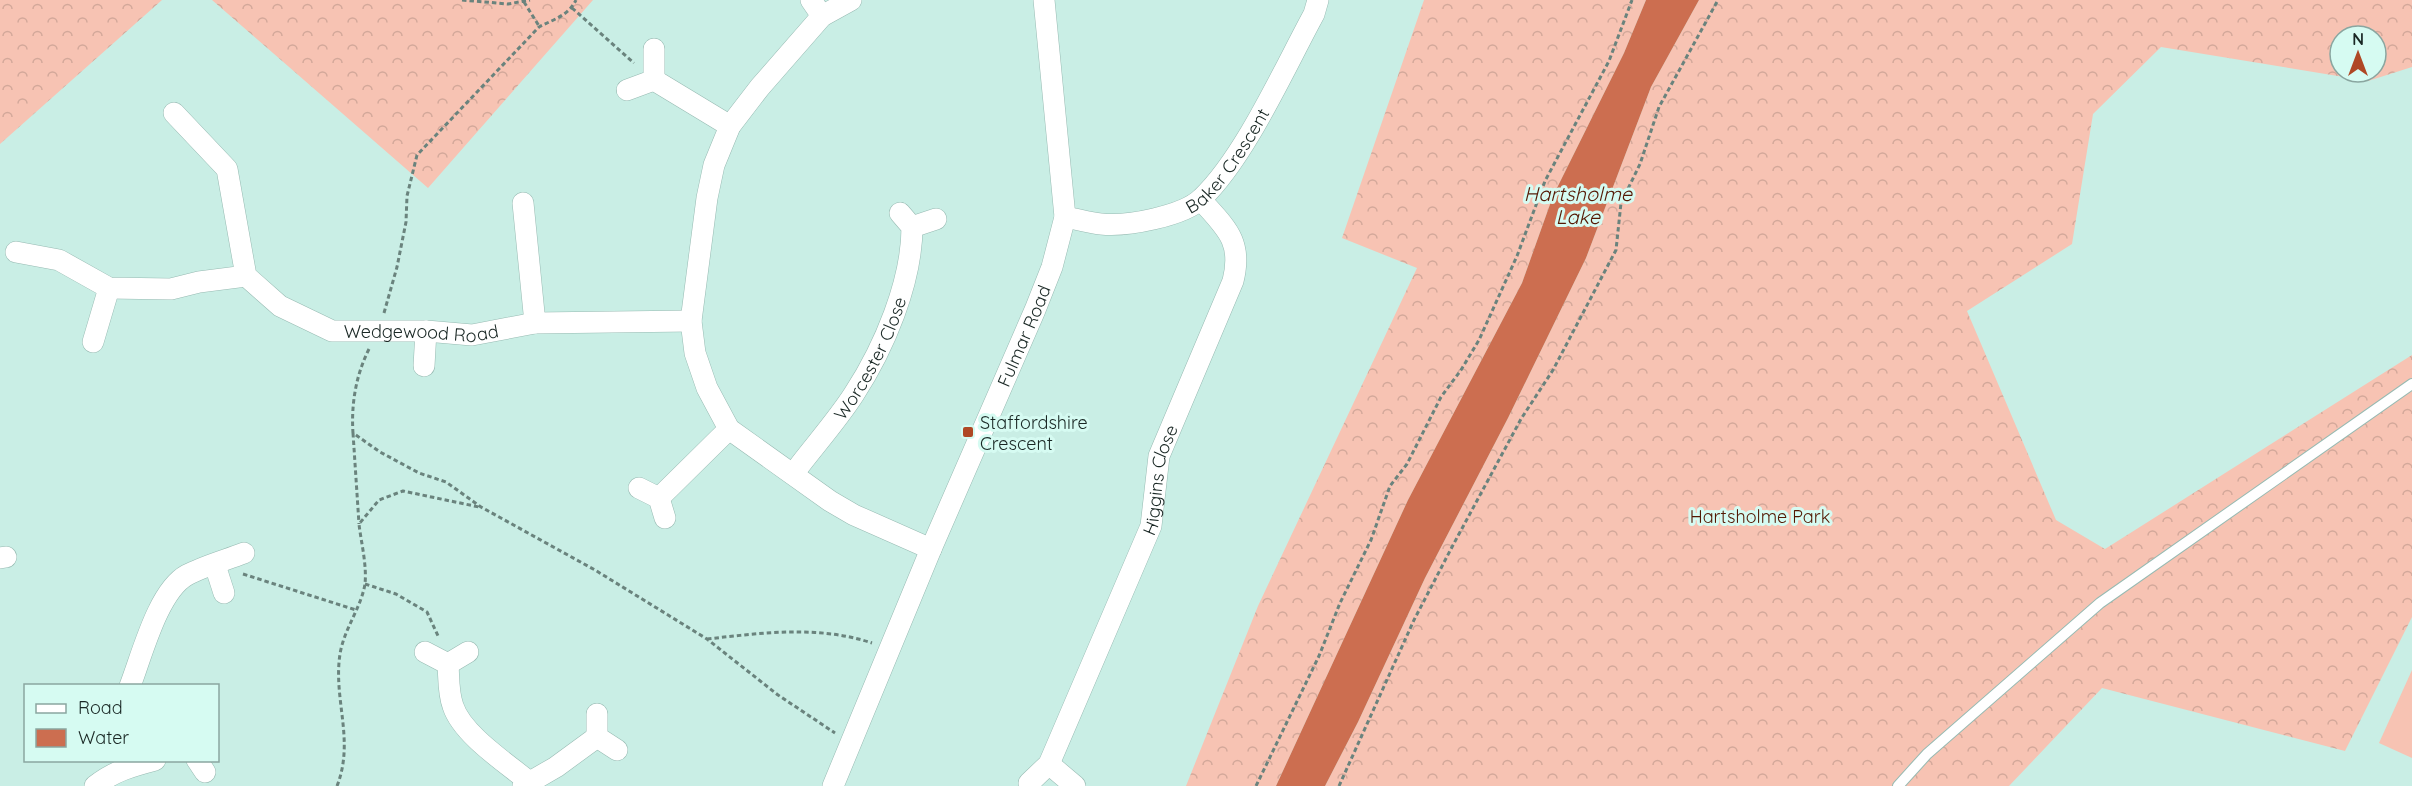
<svg xmlns="http://www.w3.org/2000/svg" width="2412" height="786" viewBox="0 0 2412 786" font-family="Quicksand,sans-serif">
<style>
.forest{fill:url(#forest-crowns);fill-rule:evenodd}
.pitch{fill:#f7c3b3}
.water{fill:#cc6e50}
.lines{fill:none;stroke-linecap:round;stroke-linejoin:round}
.service-casing{stroke:#97bab2;stroke-width:12}
.minor-casing{stroke:#97bab2;stroke-width:22}
.path{stroke:#6a837d;stroke-width:3;stroke-dasharray:4.5 3;stroke-linecap:butt}
.service{stroke:#fff;stroke-width:10}
.minor{stroke:#fff;stroke-width:21}
.poi-dot{fill:#af4825;stroke:#d6fbf2;stroke-width:2}
.labels{text-anchor:middle;dominant-baseline:central;stroke-width:6;stroke-linejoin:round;paint-order:stroke}
.street-label{font-size:18px;fill:#192724;stroke:#d6fbf2}
.poi-label{font-size:18px;fill:#192724;stroke:#d6fbf2;text-anchor:start}
.park-label{font-size:18px;fill:#531702;stroke:#d6fbf2}
.water-label{font-size:20px;font-style:italic;fill:#551803;stroke:#d6fbf2}
</style>
<defs>
<pattern id="forest-crowns" width="20" height="18" patternUnits="userSpaceOnUse" patternTransform="scale(1.5)"><rect width="20" height="18" fill="#f7c3b3"/><path d="M2 6a3 3 0 1 1 6 0M12 15a3 3 0 1 1 6 0" fill="none" stroke="#d3a89a"/></pattern>
</defs>
<rect width="100%" height="100%" fill="#c9eee5"/>
<path class="forest" d="M0 0H162L0 144Z
M212 0H593L428 188Z
M1424 0H1646L1624 53 1553 196 1522 283 1408 500 1276 786H1186L1258 606 1417 268 1342 238Z
M1699 0H2412V67L2368 81 2161 47 2093 114 2072 244 1967 311 2056 520 2105 549 2412 355V617L2345 751 2102 688 2009 786H1325L1358 722 1425 578 1508 418 1586 258 1651 87ZM2340 36H2376V72H2340Z"/>
<path class="pitch" d="M2412 670V758L2379 743Z"/>
<path class="water" d="M1646 0H1699L1651 87 1586 258 1508 418 1425 578 1358 722 1325 786H1276L1408 500 1522 283 1553 196 1624 53Z"/>
<g class="lines">
<defs>
<path id="service" d="M1898 786 1927 754 2100 603 2412 384"/>
<g id="minor">
<path d="M811 0 822 16"/>
<path d="M851 0 822 16 760 87 730 126 714 165 707 198 691 321 695 353 707 388 729 429 830 501 854 515 931 549"/>
<path d="M654 80 730 126"/>
<path d="M627 90 654 80V49"/>
<path id="s1" d="M174 113 227 169 246 276 280 306 332 331H426L472 335 535 323 691 321"/>
<path d="M523 203 535 323"/>
<path id="s2" d="M1065 217C1077 219 1089 223 1101 224 1126 227 1184 216 1202 198 1245 157 1285 67 1314 14L1318 0"/>
<path d="M912 227 936 219"/>
<path d="M16 252 59 260 109 288 171 289 199 282 246 276"/>
<path d="M93 342 109 288"/>
<path d="M424 366 426 331"/>
<path id="s3" d="M793 474C813 447 836 422 854 394 884 348 912 282 912 227L900 213"/>
<path d="M639 488 659 498 665 518"/>
<path d="M659 498 729 429"/>
<path d="M0 558 6 557"/>
<path d="M215 565 224 593"/>
<path d="M425 652 448 664 468 652"/>
<path d="M448 664C449 677 448 693 453 706 462 734 505 762 528 781"/>
<path d="M130 686C142 655 158 591 187 575 204 566 226 560 244 553"/>
<path d="M597 714V737L617 750"/>
<path d="M197 760 205 772"/>
<path d="M1049 764 1075 786"/>
<path id="s4" d="M1029 783 1049 764 1151 526 1159 456 1233 281C1243 241 1226 228 1201 200"/>
<path d="M95 786C114 771 132 766 155 760"/>
<path d="M523 786 556 767 597 737"/>
<path id="s5" d="M833 786 931 549 1035 310 1052 267 1065 217 1044 0"/>
</g>
</defs>
<use href="#service" class="service-casing"/>
<use href="#minor" class="minor-casing"/>
<path class="path" d="M462 0 508 4 530 0
M524 2 539 26
M572 8 634 63
M384 313 397 267 406 222 407 196 417 155 539 27C554 19 568 16 576 0
M369 349C356 375 351 404 353 433L380 452 419 473 446 482 481 507 595 570 707 639 778 695 835 733
M353 433 359 524
M243 574 356 610
M365 584 396 594 427 612 439 638
M707 639C762 633 818 625 872 643
M337 786C355 740 333 700 340 654 344 629 361 608 365 584 367 565 361 542 359 524L379 500 403 491 479 507
M1256 786 1319 656 1340 603 1371 540 1390 486 1407 464 1441 397 1461 370 1479 340 1517 256 1545 181 1609 61 1632 0
M1339 786 1414 620 1452 547 1521 419 1553 370 1616 250 1621 203 1640 164 1659 107 1718 0"/>
<use href="#service" class="service"/>
<use href="#minor" class="minor"/>
</g>
<rect class="poi-dot" x="962" y="426" width="12" height="12" rx="3"/>
<g class="labels">
<g class="street-label">
<text stroke="none"><textPath href="#s2" startOffset="188">Baker Crescent</textPath></text>
<text stroke="none"><textPath href="#s1" startOffset="378">Wedgewood Road</textPath></text>
<text stroke="none"><textPath href="#s5" startOffset="489">Fulmar Road</textPath></text>
<text stroke="none"><textPath href="#s3" startOffset="140">Worcester Close</textPath></text>
<text stroke="none"><textPath href="#s4" startOffset="334">Higgins Close</textPath></text>
</g>
<g class="poi-label">
<text x="980" y="422">Staffordshire<tspan x="980" dy="21">Crescent</tspan></text>
</g>
<g class="park-label">
<text x="1760" y="516">Hartsholme Park</text>
</g>
<g class="water-label">
<text x="1578" y="193">Hartsholme<tspan x="1578" dy="23">Lake</tspan></text>
</g>
</g>
<rect x="24" y="684" width="195" height="78" fill="#d6fbf2" stroke="#8aa6a0" stroke-width="1.5"/>
<rect x="36" y="704" width="30" height="9" fill="#ffffff" stroke="#8aa6a0" stroke-width="1.5"/>
<text x="78" y="714" font-size="18" fill="#192724">Road</text>
<rect x="36" y="729" width="30" height="18" fill="#cc6e50" stroke="#8aa6a0" stroke-width="1.5"/>
<text x="78" y="744" font-size="18" fill="#192724">Water</text>
<g transform="translate(2358 54)"><circle r="28" fill="#d6fbf2" stroke="#8aa6a0" stroke-width="1.5"/>
<path d="M0-4.5L10 22L0 15L-10 22Z" fill="#af4825"/>
<text y="-9" font-size="16" font-weight="bold" text-anchor="middle" fill="#192724">N</text>
</g>
</svg>
